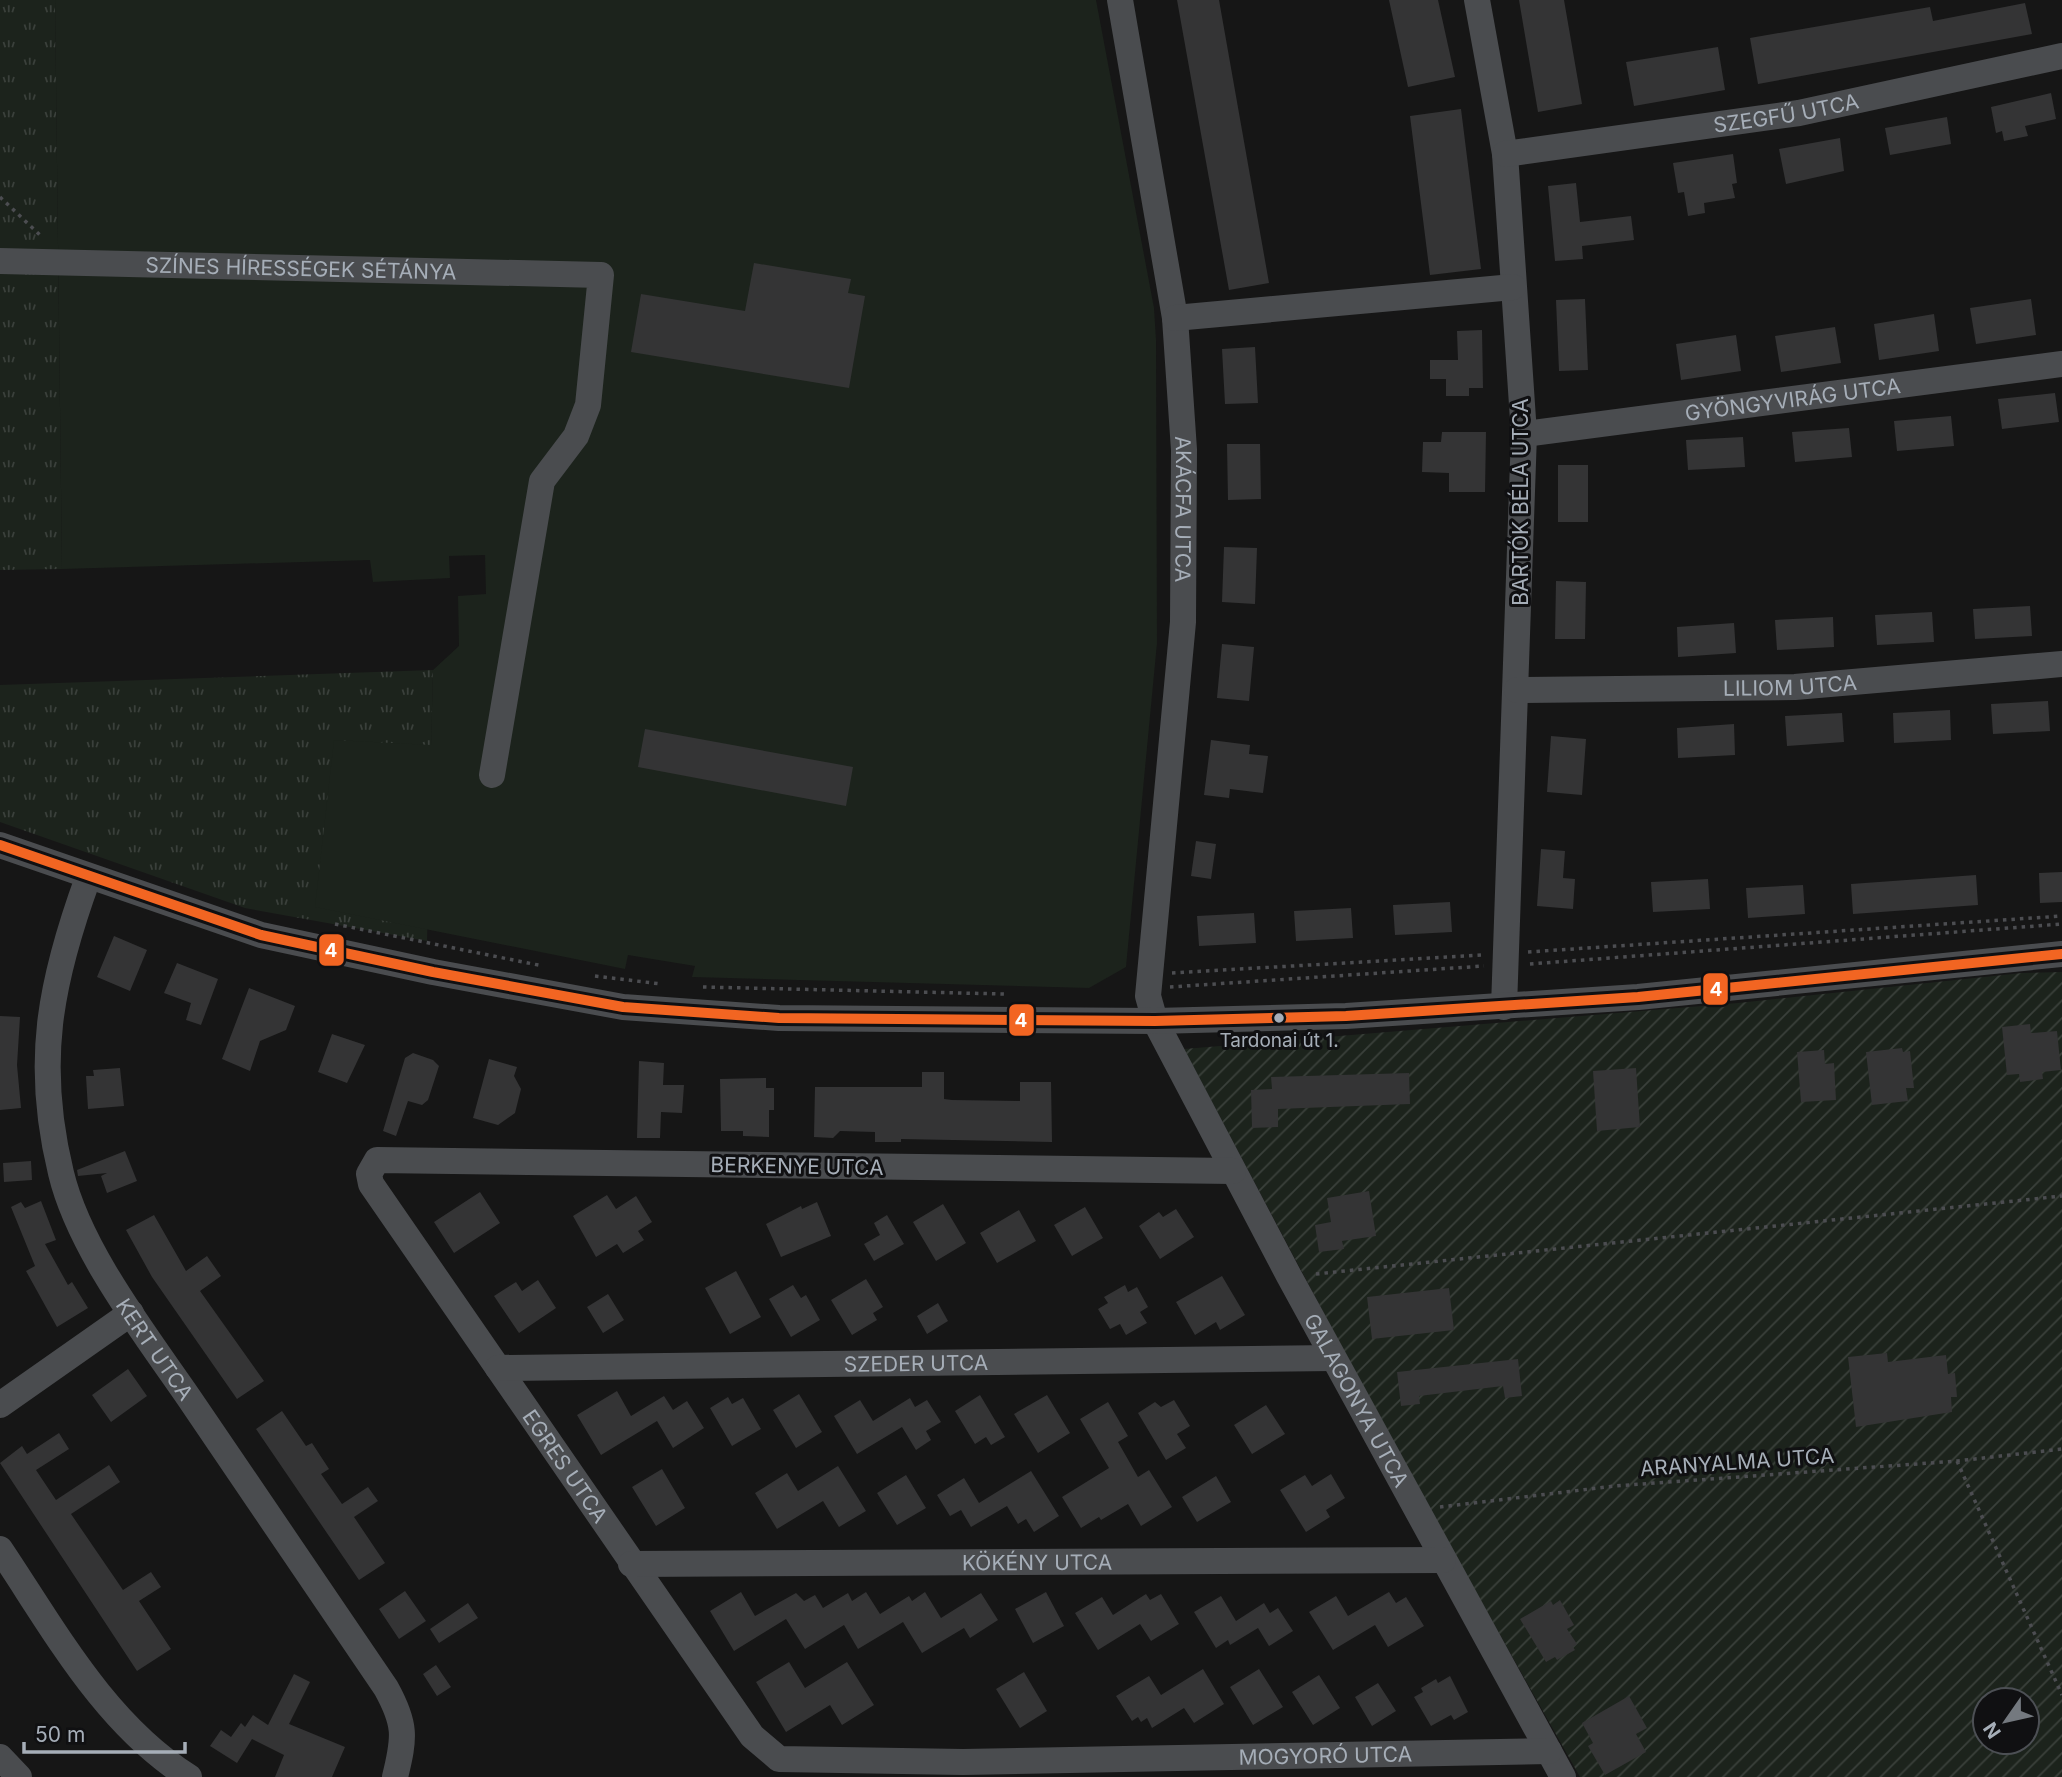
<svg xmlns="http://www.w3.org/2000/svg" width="2062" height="1777" viewBox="0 0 2062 1777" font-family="Inter,sans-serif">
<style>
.grass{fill:url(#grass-tufts)}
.garden{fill:url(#garden-furrows);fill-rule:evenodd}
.pitch{fill:#1c231c}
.building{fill:#343435}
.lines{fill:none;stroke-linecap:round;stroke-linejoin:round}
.path{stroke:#4c4d51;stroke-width:3.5;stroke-dasharray:3.5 5;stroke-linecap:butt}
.minor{stroke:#4a4c4f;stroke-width:26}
.bus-1-casing{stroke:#101012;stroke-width:16}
.bus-1{stroke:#f26522;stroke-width:10}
.bus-dot{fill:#a6aeb8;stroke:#101012;stroke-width:2.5}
.labels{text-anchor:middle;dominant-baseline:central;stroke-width:6;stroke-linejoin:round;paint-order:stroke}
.bus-label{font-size:19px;fill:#a6aeb8;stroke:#101012}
.street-label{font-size:21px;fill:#a6aeb8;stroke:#101012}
.line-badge{stroke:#101012;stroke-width:2.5}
.badge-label{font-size:19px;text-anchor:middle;font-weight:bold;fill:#fff}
</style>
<defs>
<pattern id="grass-tufts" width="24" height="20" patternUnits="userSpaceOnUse" patternTransform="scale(1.75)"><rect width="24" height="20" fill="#1c231c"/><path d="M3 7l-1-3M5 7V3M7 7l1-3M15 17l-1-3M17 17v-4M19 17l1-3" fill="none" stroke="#3a403b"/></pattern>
<pattern id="garden-furrows" width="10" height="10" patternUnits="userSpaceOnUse" patternTransform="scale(1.75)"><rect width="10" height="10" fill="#1c231c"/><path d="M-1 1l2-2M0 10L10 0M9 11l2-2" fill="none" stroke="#3a403b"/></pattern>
</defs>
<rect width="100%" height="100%" fill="#161616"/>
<path class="grass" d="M0 0H55L62 569 0 570Z
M433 670 427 941 245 908 0 822V685Z"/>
<path class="garden" d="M2062 972V1777H1580L1400 1457 1184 1049 1738 1003 2022 973ZM1985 1700H2027V1742H1985Z"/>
<path class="pitch" d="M55 0H1096L1154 308 1156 340 1157 643 1126 967 1089 988 692 977 695 966 628 955 625 969 315 907 334 740 431 745 433 670 459 646 458 596 486 594 485 555 449 556 450 578 373 582 370 560 62 569Z"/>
<path class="building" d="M1177 0H1219L1269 283 1229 290Z
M1389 0H1438L1455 77 1408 87Z
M1519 0H1564L1582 104 1538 112Z
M2025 3 2032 34 1758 84 1750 38 1930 7 1933 21Z
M1718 47 1725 90 1634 106 1626 62Z
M2051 93 2056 119 2025 126 2028 136 2004 141 2002 131 1996 133 1991 107Z
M1461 109 1481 269 1430 275 1410 116Z
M1947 117 1951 144 1890 155 1885 128Z
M1840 138 1844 171 1786 184 1779 149Z
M1733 154 1737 183 1732 184 1735 198 1704 203 1705 213 1688 216 1684 192 1678 193 1673 163Z
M1576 183 1580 222 1631 216 1634 240 1582 246 1583 259 1555 261 1548 186Z
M754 263 851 279 848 293 865 296 849 388 631 352 641 294 745 311Z
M1585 299 1588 370 1559 371 1556 300Z
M2031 299 2036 335 1976 344 1970 308Z
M1934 314 1939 351 1879 360 1874 324Z
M1835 327 1841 363 1781 372 1775 336Z
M1482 330 1483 388H1469V396H1446V379H1430V360H1458L1457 331Z
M1736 335 1741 371 1681 380 1676 344Z
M1255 347 1258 403 1225 404 1222 349Z
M2055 393 2059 422 2002 429 1998 399Z
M1951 416 1954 446 1897 451 1894 421Z
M1849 428 1852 457 1795 462 1792 432Z
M1442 432H1486L1485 492H1449V473L1422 472 1423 442H1441Z
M1743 437 1745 467 1688 470 1686 440Z
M1227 444H1260L1261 499 1228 500Z
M1558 465H1588V522H1558Z
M1224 547 1257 548 1255 604 1222 602Z
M1556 581 1586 582 1585 639H1555Z
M2030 606 2032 636 1975 639 1973 609Z
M1932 612 1934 642 1877 645 1875 615Z
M1833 617 1834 647 1777 650 1775 620Z
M1734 623 1736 653 1678 657 1677 627Z
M1222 644 1254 647 1249 701 1217 698Z
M2048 701 2050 731 1993 734 1991 704Z
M1950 710 1951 740 1894 743 1893 713Z
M1842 713 1844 742 1787 746 1785 716Z
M1734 724 1735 755 1678 758 1677 728Z
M645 729 853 767 846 806 638 767Z
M1551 736 1586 739 1582 795 1547 792Z
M1211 740 1250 745 1249 754 1268 756 1263 793 1230 789 1229 798 1204 795Z
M1196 841 1216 844 1211 879 1191 876Z
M1541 849 1565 851 1563 878 1575 879 1573 909 1537 906Z
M2062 872V902L2040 903 2039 873Z
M1976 875 1978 905 1853 914 1851 884Z
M1708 879 1710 909 1653 912 1651 882Z
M1803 885 1805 914 1748 918 1746 888Z
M1450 902 1452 932 1395 935 1393 905Z
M1351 908 1353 938 1296 941 1294 911Z
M1254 913 1256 943 1199 946 1197 916Z
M114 936 147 950 130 991 97 977Z
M177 963 218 979 201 1025 186 1020 191 1003 164 993Z
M249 988 295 1006 286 1030 260 1041 250 1071 222 1059Z
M0 1016 20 1017 17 1065 21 1108 0 1110Z
M2030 1024 2031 1033 2057 1031 2061 1070 2042 1072 2043 1079 2020 1082 2019 1074 2007 1075 2002 1027Z
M332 1034 365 1045 347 1083 318 1072Z
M1902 1048 1903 1052 1910 1051 1914 1088H1906L1908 1101 1872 1105 1866 1052Z
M1824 1050 1825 1064 1834 1063 1836 1100 1801 1102 1797 1052Z
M413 1053 433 1060 439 1066 428 1100 422 1105 408 1101 396 1136 383 1131 405 1058Z
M489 1059 517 1067 514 1076 521 1089 515 1113 498 1125 473 1118Z
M639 1061 664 1063 663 1085H684L682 1113 661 1112 660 1138H637Z
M120 1068 124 1106 88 1109 86 1076H94L93 1070Z
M1636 1068 1640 1127 1597 1131 1593 1071Z
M922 1072H944V1099L952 1100 1020 1101V1082H1051L1052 1142 901 1139V1142H875V1132L840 1131 833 1138 814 1137 815 1087H922Z
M1409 1073 1410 1104 1278 1109V1127L1252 1128 1251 1090 1272 1089 1271 1077Z
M766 1078V1088H774V1110H769V1137L743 1136V1131H721L720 1079Z
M125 1151 137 1181 107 1193 101 1176 107 1173 78 1176 77 1170Z
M31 1161 32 1180 4 1182 3 1163Z
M1369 1191 1376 1236 1342 1241 1344 1249 1319 1252 1315 1225 1331 1222 1327 1198Z
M480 1192 500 1223 454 1253 434 1222Z
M607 1195 616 1209 636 1196 652 1222 638 1231 644 1240 623 1253 617 1244 596 1257 573 1216Z
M41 1201 56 1240 45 1244 68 1285 72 1282 88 1308 57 1327 26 1271 35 1266 11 1207 21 1202 25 1208Z
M817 1202 831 1236 781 1257 766 1224 801 1206 802 1209Z
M943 1204 966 1243 936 1261 913 1222Z
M1085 1207 1103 1238 1072 1256 1054 1225Z
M1176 1209 1194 1237 1160 1259 1139 1226 1159 1212 1163 1217Z
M1019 1210 1036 1241 997 1263 980 1233Z
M154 1215 186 1271 207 1256 221 1276 200 1291 264 1381 237 1399 152 1277 126 1230Z
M887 1215 904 1244 874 1261 864 1244 880 1235 874 1223Z
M736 1271 761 1317 730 1334 705 1288Z
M1222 1276 1245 1315 1220 1330 1216 1322 1195 1335 1176 1302Z
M866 1279 883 1307 873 1313 877 1320 852 1335 831 1300Z
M538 1280 556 1308 519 1333 494 1296 516 1282 522 1291Z
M793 1285 801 1298 806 1295 820 1320 791 1337 769 1299Z
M1125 1285 1128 1292 1137 1287 1148 1307 1140 1312 1147 1323 1126 1335 1120 1324 1110 1329 1098 1309 1108 1303 1104 1297Z
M1449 1288 1454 1330 1372 1339 1367 1297Z
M608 1294 624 1320 603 1333 587 1307Z
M938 1303 948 1321 927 1334 917 1316Z
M1887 1353 1888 1362 1946 1355 1948 1374 1955 1373 1957 1397H1951L1952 1412 1856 1427 1848 1357Z
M1518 1359 1522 1396 1505 1398 1503 1386 1419 1396 1420 1404 1401 1406 1397 1372Z
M128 1369 147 1396 111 1422 92 1395Z
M617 1391 631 1416 664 1396 673 1410 687 1401 704 1428 673 1448 657 1421 601 1455 577 1415Z
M799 1394 822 1432 796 1448 773 1410Z
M980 1395 1005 1437 991 1445 986 1437 975 1444 955 1411Z
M1047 1395 1070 1433 1038 1453 1014 1414Z
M728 1397 732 1404 743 1398 761 1429 732 1446 710 1408Z
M910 1398 915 1407 927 1400 941 1422 926 1431 931 1440 916 1450 902 1427 857 1454 834 1416 860 1400 873 1421Z
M1174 1400 1190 1426 1177 1434 1186 1448 1166 1460 1138 1413 1155 1402 1161 1407Z
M1108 1402 1128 1436 1118 1442 1138 1477 1149 1470 1172 1507 1141 1526 1128 1504 1101 1520 1099 1517 1081 1528 1062 1497 1109 1468 1080 1419Z
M1266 1405 1285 1434 1252 1454 1234 1425Z
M282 1411 306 1446 312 1443 329 1469 321 1474 342 1504 368 1487 378 1501 354 1517 385 1563 359 1580 256 1429Z
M59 1433 69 1449 36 1470 56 1500 109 1465 120 1482 71 1514 123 1590 151 1572 161 1587 139 1601 171 1649 137 1671 0 1463 22 1446 27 1454Z
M838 1466 866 1511 839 1527 823 1501 777 1529 755 1493 787 1473 798 1491Z
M662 1469 685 1508 656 1526 632 1487Z
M1031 1471 1059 1516 1034 1532 1026 1519 1018 1524 1007 1506 971 1527 961 1510 950 1516 937 1495 964 1478 979 1503Z
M1331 1474 1345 1498 1326 1510 1330 1517 1306 1532 1280 1490 1305 1475 1312 1486Z
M906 1475 926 1508 897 1525 877 1493Z
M1216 1476 1231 1502 1197 1522 1182 1497Z
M405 1591 426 1621 399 1639 379 1609Z
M741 1592 755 1616 796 1593 804 1601 815 1595 823 1608 848 1593 852 1601 866 1592 880 1614 909 1596 912 1601 925 1592 941 1618 981 1593 998 1620 970 1638 964 1628 922 1653 903 1622 858 1649 844 1625 805 1649 786 1619 734 1651 710 1611Z
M1046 1592 1064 1626 1033 1643 1015 1609Z
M1389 1592 1396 1603 1406 1597 1424 1626 1388 1647 1375 1625 1333 1650 1309 1612 1336 1596 1348 1616Z
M1146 1594 1150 1600 1161 1594 1179 1624 1151 1641 1140 1624 1098 1650 1075 1613 1102 1597 1113 1615Z
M1221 1596 1236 1621 1264 1603 1270 1613 1278 1608 1293 1631 1269 1646 1258 1628 1230 1645 1228 1640 1216 1648 1194 1612Z
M1560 1600 1574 1625 1567 1629 1577 1644 1573 1647 1575 1650 1557 1660 1555 1657 1546 1662 1520 1619 1551 1601 1553 1605Z
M468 1603 478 1618 439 1643 430 1629Z
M789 1662 805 1688 847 1662 874 1705 842 1725 830 1705 786 1732 756 1682Z
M436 1665 451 1687 437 1696 423 1674Z
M1203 1669 1224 1704 1194 1723 1184 1708 1152 1728 1147 1718 1141 1722 1138 1717 1132 1721 1116 1696 1149 1676 1161 1695Z
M1259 1669 1283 1707 1253 1725 1230 1687Z
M1024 1672 1047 1711 1020 1728 996 1689Z
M294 1674 310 1682 289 1724 345 1747 332 1777H275L284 1755 252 1739 237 1763 210 1746 221 1730 231 1737 241 1723 245 1727 253 1715 268 1725Z
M1319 1675 1340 1708 1313 1725 1292 1692Z
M1450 1676 1468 1712 1454 1720 1451 1715 1431 1726 1414 1697 1423 1692 1421 1688 1436 1679 1438 1683Z
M1378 1683 1396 1711 1372 1726 1355 1697Z
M1629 1696 1647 1728 1636 1734 1646 1752 1605 1775 1588 1746 1593 1743 1582 1723Z"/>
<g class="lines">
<path class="path" d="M0 197 42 237
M335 924 543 966
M1528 952 2062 916
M1530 964 2062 924
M1172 973 1482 955
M595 976 661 984
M703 987 1004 994
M1170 987 1484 966
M1316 1274 2062 1196
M1957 1461 2062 1695
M1440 1507 1615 1486 1957 1461 2062 1449"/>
<g class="minor">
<path id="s1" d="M1120 0 1175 318 1184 450 1183 622 1148 996 1155 1021 1289 1276 1563 1777"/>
<path d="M1477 0 1505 154 1524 434 1504 1007"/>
<path id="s2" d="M1505 154 1799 113 2062 56"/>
<path id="s3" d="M0 261 601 275 588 405 576 436 542 481 492 775"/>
<path d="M1175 318 1513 287"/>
<path id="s4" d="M1524 434 2062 364"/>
<path id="s5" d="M1517 690 1795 687 2062 664"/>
<path d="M0 845 261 935 433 972 623 1007 779 1018 1155 1021 1346 1016 1638 997 2062 954"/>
<path id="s6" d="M88 878C50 982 34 1063 61 1173 79 1249 145 1334 189 1398 255 1495 320 1591 386 1688 406 1724 405 1737 395 1777"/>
<path id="s7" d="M1233 1171 377 1160 369 1174 371 1184 752 1736 779 1759 963 1762 1549 1751"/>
<path id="s8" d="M498 1368 1333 1358"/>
<path d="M0 1405 131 1313"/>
<path d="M0 1549C55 1631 104 1723 189 1777"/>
<path id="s9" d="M631 1564 1443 1560"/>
<path d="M0 1757 19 1777"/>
</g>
<defs>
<path id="bus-1" d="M0 845 261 935 433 972 623 1007 779 1018 1155 1021 1346 1016 1638 997 2062 954"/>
</defs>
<use href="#bus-1" class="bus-1-casing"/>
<use href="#bus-1" class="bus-1"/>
</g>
<circle class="bus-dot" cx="1279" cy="1018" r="6"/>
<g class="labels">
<g class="bus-label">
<text x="1279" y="1040">Tardonai út 1.</text>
</g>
<g class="street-label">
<text stroke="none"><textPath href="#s2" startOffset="284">SZEGFŰ UTCA</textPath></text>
<text stroke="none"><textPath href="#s3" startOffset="301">SZÍNES HÍRESSÉGEK SÉTÁNYA</textPath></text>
<text stroke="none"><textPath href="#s4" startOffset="271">GYÖNGYVIRÁG UTCA</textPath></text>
<text transform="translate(1520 502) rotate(-90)">BARTÓK BÉLA UTCA</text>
<text stroke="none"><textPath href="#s1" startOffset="514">AKÁCFA UTCA</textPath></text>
<text stroke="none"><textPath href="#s5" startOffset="273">LILIOM UTCA</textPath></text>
<text transform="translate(797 1166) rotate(1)">BERKENYE UTCA</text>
<text stroke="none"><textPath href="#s6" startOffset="502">KERT UTCA</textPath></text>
<text stroke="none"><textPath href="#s8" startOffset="418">SZEDER UTCA</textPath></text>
<text stroke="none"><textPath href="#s1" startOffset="1458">GALAGONYA UTCA</textPath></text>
<text transform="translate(1737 1462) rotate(-4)">ARANYALMA UTCA</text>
<text stroke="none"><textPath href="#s7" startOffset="1225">EGRES UTCA</textPath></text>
<text stroke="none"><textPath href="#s9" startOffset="406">KÖKÉNY UTCA</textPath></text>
<text stroke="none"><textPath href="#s7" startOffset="2135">MOGYORÓ UTCA</textPath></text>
</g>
</g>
<g class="line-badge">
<rect x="318" y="933" width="27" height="34" rx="7" fill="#f26522"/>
<rect x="1702" y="972" width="27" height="34" rx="7" fill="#f26522"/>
<rect x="1008" y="1003" width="27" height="34" rx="7" fill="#f26522"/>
</g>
<g class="badge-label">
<text x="331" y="957">4</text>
<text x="1716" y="996">4</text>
<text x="1021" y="1027">4</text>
</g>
<g transform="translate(2006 1721) rotate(236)"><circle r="33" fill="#101012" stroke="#4c4f54" stroke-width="2"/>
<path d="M0-5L12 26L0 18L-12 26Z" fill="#74797f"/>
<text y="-10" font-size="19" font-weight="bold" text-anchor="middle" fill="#a6aeb8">N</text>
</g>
<path d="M24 1742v10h161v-10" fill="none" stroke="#a6aeb8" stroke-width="3.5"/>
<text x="35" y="1742" font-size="21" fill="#a6aeb8" stroke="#101012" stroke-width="5" paint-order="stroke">50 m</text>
</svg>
